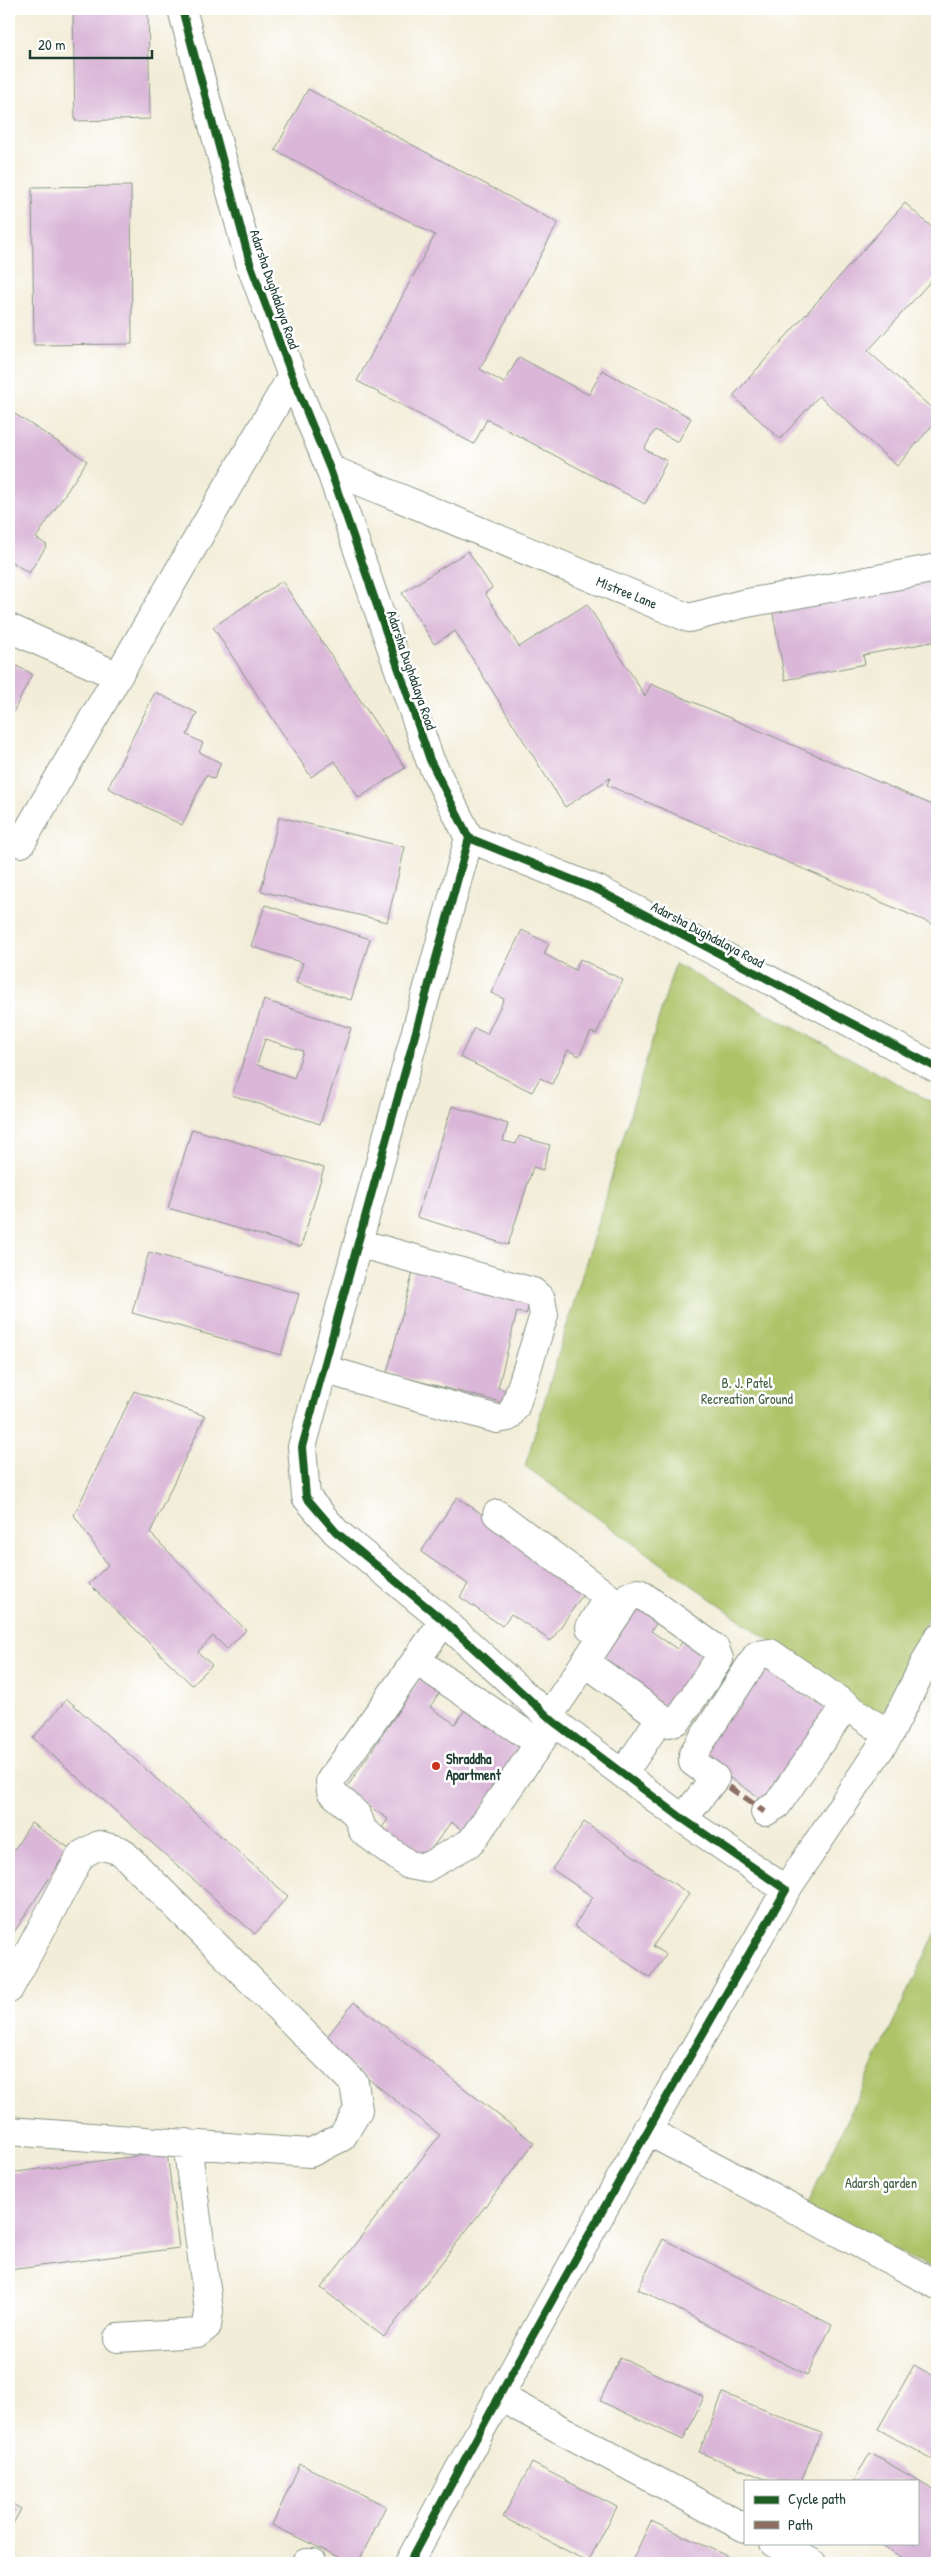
<svg xmlns="http://www.w3.org/2000/svg" width="946" height="2572" viewBox="0 0 946 2572" font-family="'Patrick Hand',sans-serif">
<style>
.green{fill:#adc368;stroke:#66804e}
.building{fill:#dab7d8;fill-rule:evenodd}
.lines{fill:none;stroke-linecap:round;stroke-linejoin:round}
.minor-casing{stroke:#889586;stroke-width:30}
.minor{stroke:#fff;stroke-width:28}
.quiet{stroke:#8d6e63;stroke-width:6;stroke-dasharray:12 6;stroke-linecap:butt}
.cycleway-casing{stroke:#fff;stroke-width:11}
.cycleway{stroke:#1b5e20;stroke-width:8}
.poi-dot{fill:#c8321e;stroke:#fff;stroke-width:2}
.labels{text-anchor:middle;dominant-baseline:central;stroke-width:5;stroke-linejoin:round;paint-order:stroke}
.street-label{font-size:14px;fill:#1f3d34;stroke:#fff}
.park-label{font-size:14px;fill:#425e41;stroke:#fff}
.poi-label{font-size:14px;font-weight:bold;fill:#1f3d34;stroke:#fff;text-anchor:start}
</style>
<rect width="100%" height="100%" fill="#fff"/>
<filter id="ink" filterUnits="userSpaceOnUse"><feTurbulence type="fractalNoise" baseFrequency=".02" numOctaves="2"/><feDisplacementMap in="SourceGraphic" scale="10" xChannelSelector="R" yChannelSelector="G"/><feConvolveMatrix kernelMatrix="1 2 1 2 8 2 1 2 1" color-interpolation-filters="sRGB"/></filter>
<filter id="wash" filterUnits="userSpaceOnUse"><feTurbulence type="fractalNoise" baseFrequency=".0096" numOctaves="4" result="noise"/><feDisplacementMap in="SourceGraphic" scale="20" xChannelSelector="R" yChannelSelector="G"/><feGaussianBlur stdDeviation="1.12" result="paint"/><feColorMatrix in="noise" values="0 0 0 0 0 0 0 0 0 0 0 0 0 0 0 0 0 1.4 0 .05"/><feComposite in="paint" operator="in"/></filter>
<g filter="url(#wash)">
<rect width="100%" height="100%" fill="#f2edd8"/>
<path class="green" d="M675 964 937 1105V1600L880 1720 525 1466Z
M937 1930V2271L805 2209Z"/>
<g id="blocks">
<path class="building" d="M73 9H148L150 119 75 121Z
M308 89 558 223 480 369 504 383 519 357 589 395 602 370 691 418 678 442 655 430 644 449 667 461 645 504 487 419 474 444 357 381 435 235 275 150Z
M131 186 132 344 34 345 32 187Z
M905 203 937 232V274L868 351 937 413V420L897 466 819 396 780 439 733 396Z
M9 410 87 461 36 538 47 545 29 573 9 560Z
M468 551 492 588 485 593 519 647 587 604 645 696 651 684 937 807V926L607 785 610 778 565 807 455 631 434 644 402 593Z
M937 576V641L863 655 865 664 785 680 772 608Z
M282 581 405 768 359 798 335 761 311 777 213 627Z
M9 662 32 674 9 721Z
M155 692 197 713 187 735 203 743 199 752 221 763 214 779 206 775 182 825 108 788Z
M279 817 405 847 387 922 261 891Z
M265 905 370 939 351 1000 296 983 303 963 251 946Z
M522 930 549 944 544 954 575 970 580 959 623 980 596 1034 591 1032 579 1056 568 1050 552 1084 540 1078 532 1092 460 1057 474 1028 487 1034 504 999 491 993Z
M264 1000 351 1028 320 1124 232 1095ZM265 1039 303 1051 294 1078 257 1065Z
M452 1106 508 1124 503 1141 516 1144 519 1136 550 1145 543 1170 533 1167 508 1245 417 1217Z
M192 1129 324 1168 301 1247 168 1208Z
M149 1252 299 1294 281 1355 132 1313Z
M414 1268 531 1299 526 1314 517 1312 498 1388 507 1391 504 1403 387 1373Z
M134 1391 205 1416 150 1533 246 1630 227 1649 213 1636 198 1652 212 1665 192 1685 89 1584 108 1565 74 1515Z
M457 1497 588 1587 551 1641 511 1614 502 1626 460 1597 468 1584 421 1552Z
M635 1600 660 1618 651 1631 677 1649 687 1636 714 1654 674 1713 595 1659Z
M762 1665 828 1710 766 1802 699 1757Z
M420 1679 439 1693 430 1707 455 1724 465 1710 490 1728 496 1720 527 1742 466 1833 451 1822 424 1859 379 1832 388 1819 345 1790Z
M67 1699 288 1896 255 1934 33 1738Z
M584 1822 689 1894 653 1946 666 1955 650 1978 574 1926 593 1897 552 1869Z
M31 1823 69 1848 9 1940V1858Z
M354 2002 534 2143 384 2337 321 2288 440 2135 322 2043Z
M167 2152 179 2248 9 2270V2173Z
M663 2239 832 2325 807 2375 638 2289Z
M620 2357 704 2397 683 2440 600 2401Z
M914 2365 937 2378V2462L878 2429Z
M723 2393 821 2433 801 2481H770L699 2452Z
M870 2453 937 2491V2549L929 2563H912L877 2543H917V2481H854Z
M532 2463 617 2507 588 2562 503 2517Z
M300 2464 386 2506 358 2563H351L272 2525Z
M9 2502 21 2509 9 2531Z
M651 2521 742 2563H631Z"/>
</g>
</g>
<g filter="url(#ink)">
<use href="#blocks" fill-opacity="0" stroke="#889586" stroke-width="1"/>
<g class="lines">
<defs>
<path id="minor" d="M182 9 250 263 292 376 330 469 430 760 469 838 598 890 937 1068
M330 469 689 618 742 604 937 568
M9 628 118 676
M21 843 292 376
M323 1369 497 1419 508 1417 515 1407 544 1315 541 1299 533 1292 358 1243
M497 1514 608 1597 590 1627
M444 1621 330 1781 331 1791 357 1815 363 1831 409 1865 425 1868 471 1842 554 1722
M417 1661 539 1743
M548 1717C576 1677 602 1636 629 1596L639 1593 715 1648 719 1659 678 1720 669 1723 585 1662
M623 1774 661 1717
M765 1812 777 1805 846 1705
M683 1819 715 1778 693 1762V1754L757 1655 770 1653 889 1735
M786 1890 889 1735 937 1639
M9 1989 81 1855 99 1845 121 1851 354 2083 358 2110 342 2137 310 2153 9 2131
M646 2130 937 2285
M118 2338 198 2333 207 2326 209 2311 187 2143
M498 2396 745 2528
M774 2543 812 2563
M306 2563H313
M409 2563C530 2336 657 2112 786 1890L683 1819 554 1722 444 1621 336 1532 306 1497 302 1447 469 838"/>
</defs>
<use href="#minor" class="minor-casing"/>
<use href="#minor" class="minor"/>
<path class="quiet" d="M729 1787 765 1812"/>
<defs>
<path id="cycleway" d="M182 9 250 263 292 376 330 469 430 760 469 838 598 890 937 1068
M409 2563C530 2336 657 2112 786 1890L683 1819 554 1722 444 1621 336 1532 306 1497 302 1447 469 838"/>
</defs>
<use href="#cycleway" class="cycleway-casing"/>
<use href="#cycleway" class="cycleway"/>
</g>
</g>
<circle class="poi-dot" cx="436" cy="1766" r="5"/>
<g class="labels">
<g class="street-label">
<text transform="translate(275 289) rotate(71)">Adarsha Dughdalaya Road</text>
<text transform="translate(627 592) rotate(22)">Mistree Lane</text>
<text transform="translate(412 670) rotate(71)">Adarsha Dughdalaya Road</text>
<text transform="translate(708 934) rotate(28)">Adarsha Dughdalaya Road</text>
</g>
<g class="park-label">
<text x="747" y="1382">B. J. Patel<tspan x="747" dy="16">Recreation Ground</tspan></text>
<text x="881" y="2182">Adarsh garden</text>
</g>
<g class="poi-label">
<text x="446" y="1758">Shraddha<tspan x="446" dy="16">Apartment</tspan></text>
</g>
</g>
<rect width="946" height="2572" fill="none" stroke="#fff" stroke-width="30"/>
<rect x="744" y="2480" width="175" height="65" fill="#ffffff" stroke="#a5b1ae"/>
<rect x="754" y="2496" width="25" height="8" fill="#1b5e20" stroke="#a5b1ae"/>
<text x="788" y="2504" font-size="15" fill="#1f3d34">Cycle path</text>
<rect x="754" y="2521" width="25" height="8" fill="#8d6e63" stroke="#a5b1ae"/>
<text x="788" y="2530" font-size="15" fill="#1f3d34">Path</text>
<path d="M30 50v8h122v-8" fill="none" stroke="#1f3d34" stroke-width="2.5"/>
<text x="38" y="50" font-size="15" fill="#1f3d34" stroke="#ffffff" stroke-width="4" paint-order="stroke">20 m</text>
</svg>
